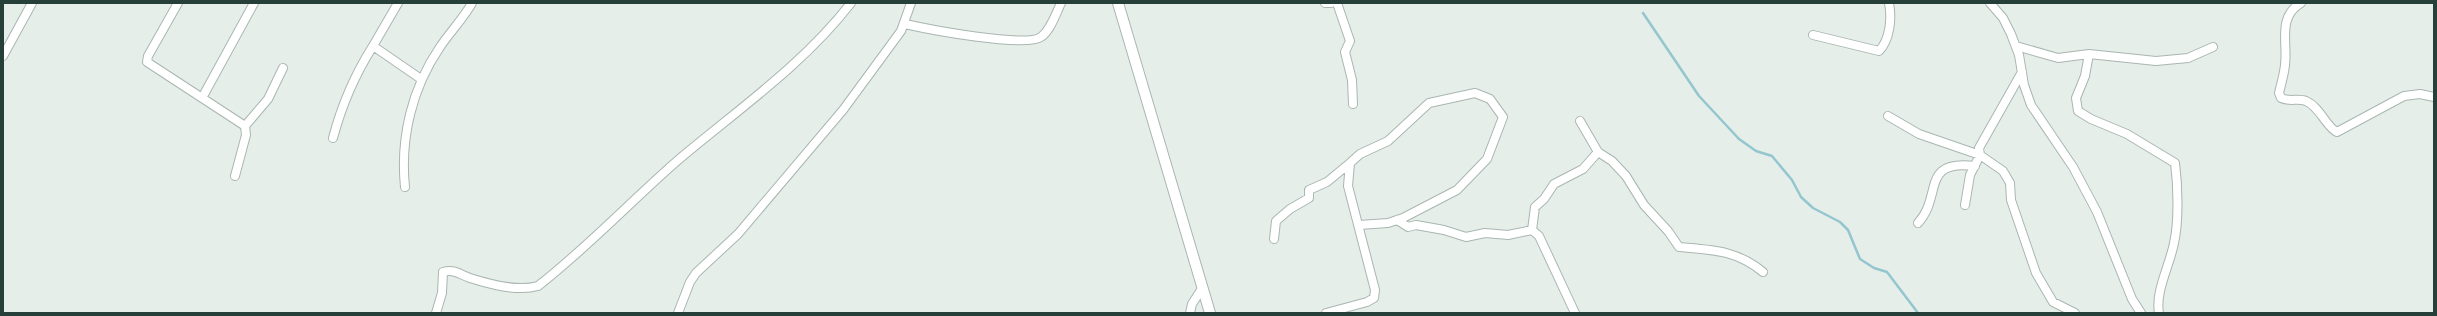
<svg xmlns="http://www.w3.org/2000/svg" width="2437" height="316" viewBox="0 0 2437 316" font-family="Manrope,sans-serif">
<style>
.lines{fill:none;stroke-linecap:round;stroke-linejoin:round}
.stream{stroke:#93c6ce;stroke-width:2.5}
.minor-casing{stroke:#a9b6b1;stroke-width:10}
.tertiary-casing{stroke:#a9b6b1;stroke-width:12}
.minor{stroke:#fff;stroke-width:8}
.tertiary{stroke:#fff;stroke-width:10}
</style>
<rect width="100%" height="100%" fill="#e6eeea"/>
<g class="lines">
<path class="stream" d="M1643 13 1699 96 1739 139 1756 151 1772 156 1792 180 1801 197 1813 208 1840 222 1848 230 1860 259 1874 268 1887 272 1918 313"/>
<defs>
<path id="minor" d="M178 3 148 56 147 62 245 126 246 135 235 176
M398 3 373 46 421 79
M1325 3H1331
M1337 3 1350 41 1345 52 1352 80 1353 104
M1990 3 2003 18 2011 34 2019 55 2024 85 2031 105 2073 167 2097 212 2132 299 2141 313
M2301 3C2277 17 2288 43 2285 65 2284 75 2281 84 2279 93L2281 98C2289 102 2298 98 2306 101 2320 107 2327 128 2337 132L2404 96 2420 94 2434 97
M905 24C927 29 1025 48 1041 37 1051 30 1056 13 1061 3
M1813 35 1879 51C1890 40 1892 18 1889 3
M2016 46 2058 58 2089 54 2156 61 2188 58 2213 47
M2089 54 2085 76 2076 98 2078 111 2091 119 2127 134 2175 163C2178 186 2179 221 2174 243 2170 265 2155 291 2159 313
M3 56 32 3
M202 98 254 3
M1888 116 1919 134 1980 155 2003 171 2010 183 2011 200 2036 273 2053 302 2075 313
M1580 121 1598 152 1612 161 1626 176 1644 205 1668 231 1679 247C1713 250 1736 250 1763 272
M245 126 268 99 283 68
M333 138C342 104 354 76 373 46
M405 187C400 138 412 88 440 47 450 32 463 19 472 3
M1965 205 1970 175 1980 155 1979 148 2022 72
M1397 220 1408 227 1416 225 1444 230 1466 237 1485 233 1508 235 1532 230 1539 236 1575 313
M1918 223C1943 196 1920 159 1975 166
M1532 230 1535 207 1544 199 1554 184 1583 169 1598 152
M1274 239 1276 221 1290 209 1309 198V190L1327 182 1350 163
M436 313 442 293 443 272C455 269 459 274 470 278 489 284 517 292 538 286 587 248 630 202 677 161 736 111 803 65 851 3
M678 313 690 282 696 273 738 234 843 110 901 31 911 3
M1190 313 1192 304 1203 287
M1326 313 1367 302 1374 298 1375 290 1348 186 1350 163 1360 154 1388 141 1429 103 1475 93 1490 99 1503 117 1487 159 1457 190 1403 218 1388 223 1359 225"/>
<path id="tertiary" d="M1118 3 1210 313"/>
</defs>
<use href="#minor" class="minor-casing"/>
<use href="#tertiary" class="tertiary-casing"/>
<use href="#minor" class="minor"/>
<use href="#tertiary" class="tertiary"/>
</g>
<rect width="2437" height="316" fill="none" stroke="#263f38" stroke-width="8"/>
</svg>
